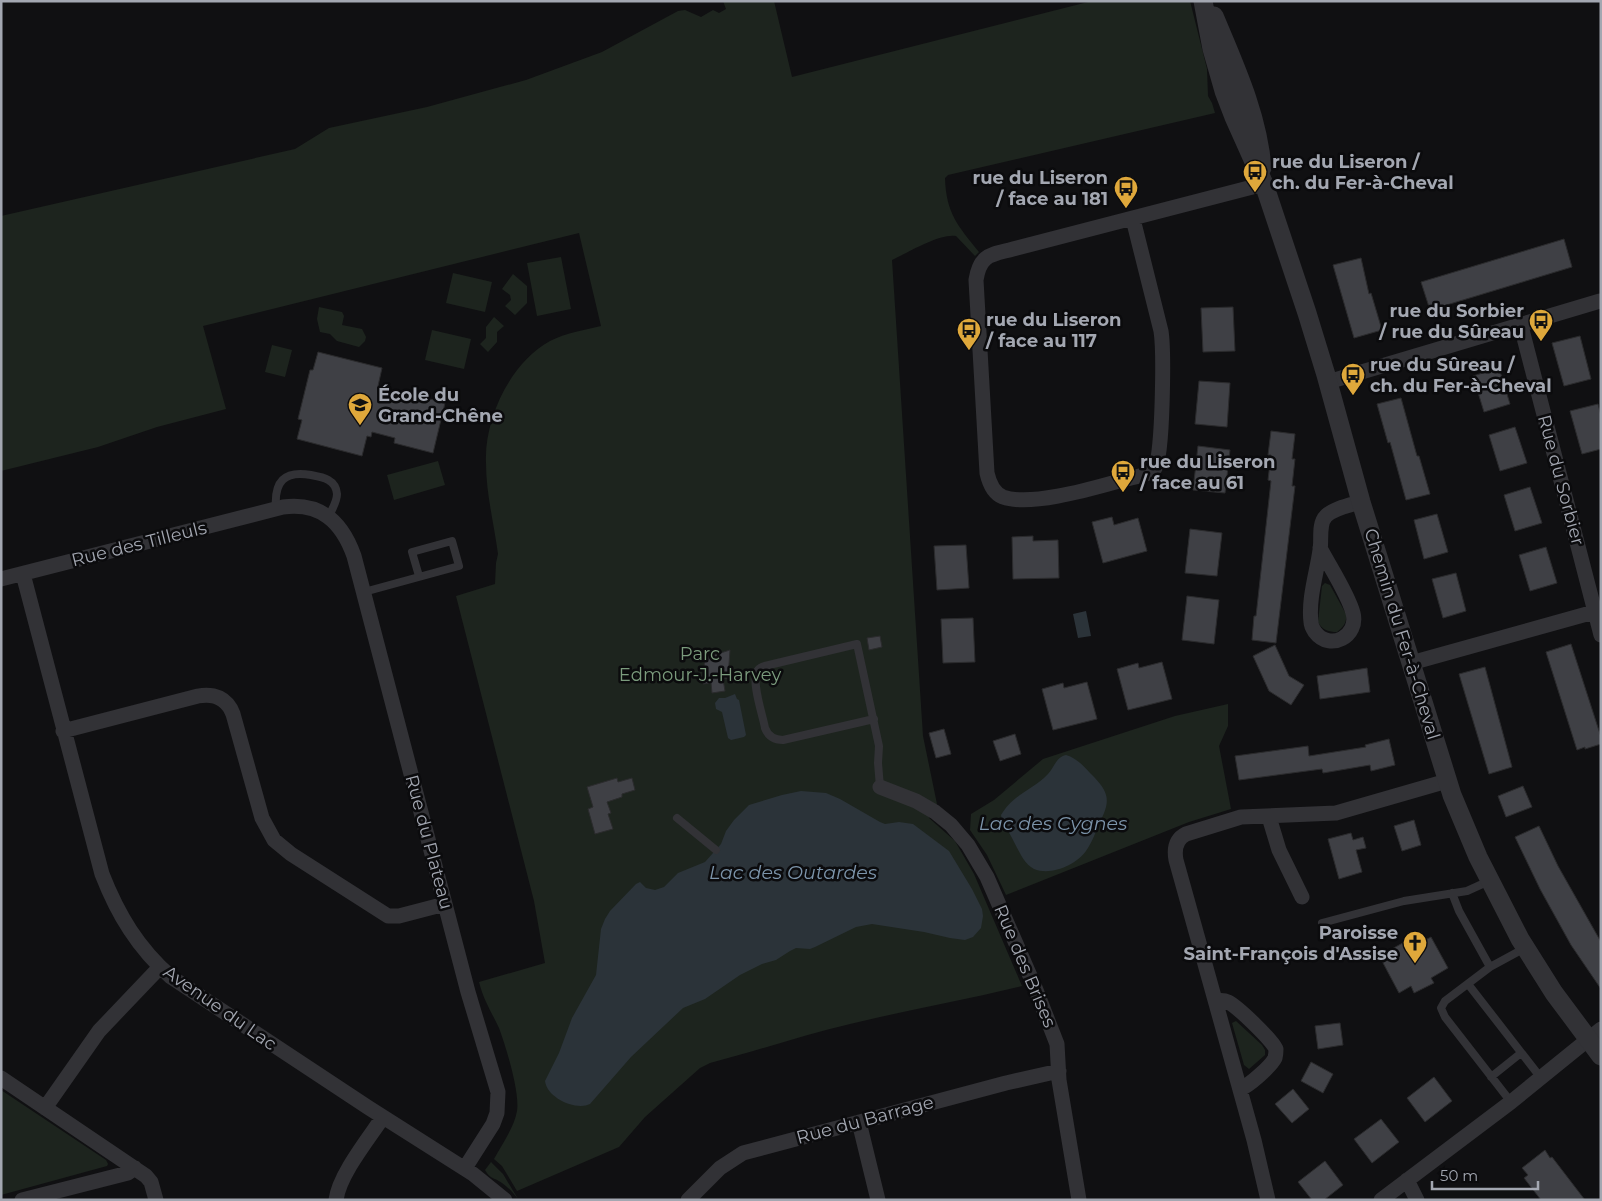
<svg xmlns="http://www.w3.org/2000/svg" width="1602" height="1201" viewBox="0 0 1602 1201" font-family="Montserrat,sans-serif">
<style>
.green{fill:#1d241e}
.water{fill:#2b3339}
.building{fill:#3f4045;stroke:#2b2b2d}
.lines{fill:none;stroke-linecap:round;stroke-linejoin:round}
.service{stroke:#323236;stroke-width:8}
.minor{stroke:#323236;stroke-width:15}
.tertiary{stroke:#323236;stroke-width:19}
.labels{text-anchor:middle;dominant-baseline:central;stroke-width:5;stroke-linejoin:round;paint-order:stroke}
.poi-label{font-size:18px;font-weight:bold;fill:#a3a7b1;stroke:#0b0b0d;text-anchor:start}
.street-label{font-size:18px;fill:#a3a7b1;stroke:#0b0b0d}
.park-label{font-size:18px;fill:#7b9b7d;stroke:#0b0b0d}
.water-label{font-size:19px;font-style:italic;fill:#7c94aa;stroke:#0b0b0d}
</style>
<rect width="100%" height="100%" fill="#101012"/>
<path class="green" d="M723 1H774L792 77 1092 1H1190L1207 69 1208 96 1212 103 1215 113 948 175 945 178C946 213 958 226 979 252L975 256 956 236C940 233 907 253 892 260L923 736 937 804 929 818 955 841 974 874 1022 986C965 1000 907 1010 850 1024 803 1035 757 1051 710 1063L700 1068 645 1117 619 1147 517 1191 502 1166 494 1159C502 1144 514 1128 517 1111 520 1092 506 1047 499 1028 492 1013 483 999 479 982L545 963 534 901 456 596 495 584 496 563 498 554C494 524 486 493 486 463 484 419 510 363 550 341 566 333 584 330 601 326L579 233 203 326 226 409 157 427 98 447 1 471V216L295 149 329 128 427 107 526 80 602 52 678 11 685 10 701 17 713 10 719 13 726 9Z
M561 257 571 309 537 316 527 263Z
M453 273 492 282 485 312 446 303Z
M513 274 527 286V303L515 315 505 306 511 300 510 295 502 289Z
M319 307 342 312 344 316 342 325 362 329 366 337 365 341 359 347 337 341 330 334 320 332 317 319Z
M494 317 504 326 497 332V342L488 352 480 344 486 338V327Z
M432 330 471 339 464 369 425 360Z
M272 345 292 350 285 377 265 372Z
M438 461 445 485 394 500 387 475Z
M1325 583 1330 585 1346 614C1347 622 1344 627 1337 632 1329 632 1322 630 1318 622L1322 586Z
M1228 704V726L1219 746 1231 809 1189 822 1006 895 987 855 970 830 971 814 994 800 1043 759 1175 716Z
M1236 1021 1262 1045 1265 1050V1055L1249 1069 1244 1065 1232 1023Z
M1 1090 106 1160 108 1164 107 1166 1 1195Z
M491 1162 503 1174 518 1199C513 1193 508 1187 502 1183 494 1177 491 1180 485 1170Z"/>
<path class="water" d="M1086 611 1091 636 1078 638 1073 614Z
M735 694 737 699 739 700 746 735 744 737 731 740 728 738 722 712 716 709 715 703 719 698H725Z
M1066 755C1076 758 1083 765 1090 773 1096 779 1104 787 1106 795 1109 805 1103 815 1099 824 1095 834 1092 842 1086 851 1076 865 1051 876 1034 869 1024 864 1019 851 1014 842 1010 832 1002 825 1001 815 1013 794 1033 790 1048 774 1054 768 1056 757 1066 755Z
M801 791 826 793 840 799 880 822 885 824 899 822 913 824 949 851 972 889 982 909 983 916 981 928 973 937 965 940 950 938 924 932 872 924 856 927 815 947 810 949 796 948 790 951 776 960 762 964 740 975 705 999 683 1008 631 1057 590 1104C576 1111 547 1098 545 1081L559 1053 572 1018 596 975 601 929 605 919 610 911 636 884 640 882 646 888 655 890 664 887 678 873 705 862 721 844 726 831 734 820 749 805 782 795Z"/>
<path class="building" d="M1564 239 1572 267 1430 310 1421 282Z
M1361 258 1369 294 1371 293 1382 330 1354 338 1333 265Z
M1233 307 1235 351 1203 352 1201 308Z
M1580 336 1591 379 1564 386 1552 343Z
M318 352 382 368 378 386 382 387 381 391 406 397 407 393 445 403 433 453 394 443 395 438 372 432 371 437 367 436 362 456 297 439 302 420 298 419 310 370H313Z
M1499 368 1510 404 1484 412 1473 376Z
M1199 381 1230 383 1227 427 1195 424Z
M1401 398 1417 456H1419L1430 494 1406 500 1390 442 1388 443 1377 404Z
M1598 404 1601 416V449L1582 454 1570 411Z
M1515 427 1527 463 1500 471 1489 435Z
M1271 431 1295 434 1292 459H1295L1292 486H1295L1276 643 1252 640 1254 616H1256L1271 481 1268 480 1271 455H1268Z
M1198 446 1230 450 1225 493 1193 490Z
M1530 487 1542 523 1515 531 1504 495Z
M1437 514 1448 552 1424 559 1414 520Z
M1112 517 1114 525 1138 518 1147 551 1103 563 1092 522Z
M1190 529 1222 533 1217 576 1185 573Z
M1033 536V541L1058 540 1059 578 1013 579 1012 537Z
M966 545 969 588 937 590 934 546Z
M1546 547 1557 583 1530 591 1519 555Z
M1456 573 1466 611 1443 618 1432 579Z
M1187 596 1219 600 1214 644 1182 640Z
M973 618 975 662 943 663 941 619Z
M880 636 882 647 869 650 867 638Z
M1571 644 1601 737V744L1585 749V747L1577 750 1546 652Z
M1275 645 1289 676 1304 685 1291 705 1269 691 1253 656Z
M730 650 728 678 723 679 725 691 712 693 711 683 703 684 705 655 711 656Z
M1162 662 1172 699 1128 710 1117 669 1138 663 1139 668Z
M1485 667 1512 767 1489 774 1459 674Z
M1367 668 1370 692 1320 699 1317 676Z
M1087 682 1097 719 1053 730 1042 689 1063 683 1064 688Z
M944 729 951 754 936 758 929 733Z
M1015 734 1021 754 1000 761 993 741Z
M1389 739 1395 765 1371 771 1370 765 1323 773 1322 769 1239 780 1235 756 1308 746 1309 756 1366 747 1365 745Z
M617 778 618 782 632 778 635 790 622 794V797L607 802 611 813 608 814 613 829 595 834 588 809 593 807 587 787Z
M1523 786 1532 807 1506 817 1498 796Z
M1414 820 1421 845 1402 851 1394 826Z
M1539 826 1558 866 1601 942V989L1571 945 1540 889 1515 837Z
M1351 833 1353 840 1363 837 1366 848 1356 850 1362 872 1339 879 1328 839Z
M1431 937 1448 968 1431 978 1434 983 1414 993 1411 986 1399 993 1382 961 1392 954 1390 950 1410 939 1414 946Z
M1340 1023 1343 1045 1318 1049 1315 1026Z
M1311 1062 1333 1074 1323 1093 1301 1081Z
M1434 1077 1452 1101 1425 1122 1407 1098Z
M1293 1089 1309 1109 1292 1123 1275 1104Z
M1381 1119 1399 1142 1372 1163 1354 1139Z
M1545 1150 1550 1158 1552 1157 1585 1200H1541L1524 1178 1528 1175 1522 1168Z
M1325 1161 1343 1185 1324 1200H1312L1298 1182Z"/>
<g class="lines">
<path class="service" d="M276 508C274 482 284 470 311 475 322 477 336 479 337 494 337 502 332 509 329 516
M364 592 459 566 452 541 412 552 419 576
M874 719 783 740C774 740 768 736 765 728 763 716 750 679 758 670 761 666 765 666 769 665L857 644 879 746 878 763 880 787
M677 818 716 850
M1452 893 1459 911 1490 967
M1322 923 1404 901 1467 891 1489 881
M1468 984 1541 1078
M1491 1077 1521 1053
M1511 1102 1445 1017 1441 1008 1445 1001 1490 967 1525 948"/>
<path class="minor" d="M1133 219 1161 331C1164 350 1163 456 1155 468 1149 476 1132 477 1123 480 1094 488 1031 507 1003 497 993 493 989 482 987 473L976 280C980 254 991 255 1013 249L1264 184
M1521 326 1601 635
M1328 382 1600 301
M1320 548C1330 567 1348 594 1353 613 1359 636 1330 652 1315 632 1313 629 1311 625 1311 622 1308 599 1317 572 1320 550 1322 540 1318 524 1326 516 1334 508 1351 505 1361 502
M23 574 102 874C118 915 138 948 171 977L369 1108 473 1174 505 1200
M1 579 283 507C321 502 342 522 354 556L468 992 498 1092 497 1113 493 1124 465 1168
M1411 663 1594 612
M63 731 198 696C214 693 227 698 233 714L262 818 274 840 291 854 388 916H399L445 904
M880 787 916 801 935 812 951 825 968 845 987 877 1034 985 1057 1044 1059 1080 1079 1200
M1269 817 1279 850 1302 897
M1216 1001C1221 1000 1224 1000 1228 1002 1238 1007 1271 1039 1276 1049 1276 1053 1276 1054 1275 1058 1271 1066 1249 1086 1240 1089
M1 1078 146 1176 151 1182 156 1200
M45 1108 99 1031 160 967
M859 1122 878 1200
M1407 1180 1417 1200
M22 1200 128 1173 135 1168
M336 1200C339 1175 369 1138 383 1117
M688 1200 720 1168 743 1153 1006 1083 1059 1071
M1268 1200 1254 1140 1176 860C1174 849 1176 839 1186 834L1241 817 1336 813 1447 781
M1381 1200 1511 1102 1601 1029"/>
<path class="tertiary" d="M1203 1 1212 49 1224 91 1234 117 1264 184 1307 313 1326 375 1361 502 1452 795 1478 857 1520 939 1554 993 1601 1056
M1214 16C1234 64 1258 115 1262 168"/>
</g>
<defs>
<symbol id="bus-pin" viewBox="-11 -11 22 30"><path d="M0 17L-7.5 6A9.5 9.5 0 1 1 7.5 6Z" fill="#dfa83b" stroke="#0b0b0d"/><path d="M-5-6H5V4H4V6H2V4H-2V6H-4V4H-5ZM-3.5-4V0h7V-4ZM-3.5 1.2v1.5H-2V1.2ZM2 1.2v1.5H3.5V1.2Z" fill="#111"/></symbol>
<symbol id="school-pin" viewBox="-11 -11 22 30"><path d="M0 17L-7.5 6A9.5 9.5 0 1 1 7.5 6Z" fill="#dfa83b" stroke="#0b0b0d"/><path d="M0-5L7-2L0 1L-7-2ZM-4 1L0 2.5L4 1V4Q0 6-4 4Z" fill="#111"/></symbol>
<symbol id="church-pin" viewBox="-11 -11 22 30"><path d="M0 17L-7.5 6A9.5 9.5 0 1 1 7.5 6Z" fill="#dfa83b" stroke="#0b0b0d"/><path d="M-1.2-6h2.4v3.5h3.3v2.4h-3.3V6h-2.4V-.1h-3.3v-2.4h3.3Z" fill="#111"/></symbol>
</defs>
<g fill-rule="evenodd">
<use href="#bus-pin" x="1241" y="158" width="28" height="38"/>
<use href="#bus-pin" x="1112" y="174" width="28" height="38"/>
<use href="#bus-pin" x="1527" y="307" width="28" height="38"/>
<use href="#bus-pin" x="955" y="316" width="28" height="38"/>
<use href="#bus-pin" x="1339" y="361" width="28" height="38"/>
<use href="#school-pin" x="346" y="391" width="28" height="38"/>
<use href="#bus-pin" x="1109" y="458" width="28" height="38"/>
<use href="#church-pin" x="1401" y="929" width="28" height="38"/>
</g>
<g class="labels">
<g class="poi-label">
<text x="1272" y="162">rue du Liseron /<tspan x="1272" dy="21">ch. du Fer-à-Cheval</tspan></text>
<text x="1108" y="178" text-anchor="end">rue du Liseron<tspan x="1108" dy="21">/ face au 181</tspan></text>
<text x="1524" y="311" text-anchor="end">rue du Sorbier<tspan x="1524" dy="21">/ rue du Sûreau</tspan></text>
<text x="986" y="320">rue du Liseron<tspan x="986" dy="21">/ face au 117</tspan></text>
<text x="1370" y="365">rue du Sûreau /<tspan x="1370" dy="21">ch. du Fer-à-Cheval</tspan></text>
<text x="378" y="395">École du<tspan x="378" dy="21">Grand-Chêne</tspan></text>
<text x="1140" y="462">rue du Liseron<tspan x="1140" dy="21">/ face au 61</tspan></text>
<text x="1398" y="933" text-anchor="end">Paroisse<tspan x="1398" dy="21">Saint-François d'Assise</tspan></text>
</g>
<g class="street-label">
<text transform="translate(1561 480) rotate(75)">Rue du Sorbier</text>
<text transform="translate(139 544) rotate(-14)">Rue des Tilleuls</text>
<text transform="translate(1402 634) rotate(73)">Chemin du Fer-à-Cheval</text>
<text transform="translate(429 842) rotate(75)">Rue du Plateau</text>
<text transform="translate(1025 966) rotate(67)">Rue des Brises</text>
<text transform="translate(220 1008) rotate(35)">Avenue du Lac</text>
<text transform="translate(865 1120) rotate(-15)">Rue du Barrage</text>
</g>
<g class="park-label">
<text x="700" y="654">Parc<tspan x="700" dy="21">Edmour-J.-Harvey</tspan></text>
</g>
<g class="water-label">
<text x="1053" y="823">Lac des Cygnes</text>
<text x="793" y="872">Lac des Outardes</text>
</g>
</g>
<rect width="1602" height="1201" fill="none" stroke="#a3a7b1" stroke-width="5"/>
<path d="M1432 1181v8h106v-8" fill="none" stroke="#a3a7b1" stroke-width="2.5"/>
<text x="1440" y="1181" font-size="15" fill="#a3a7b1" stroke="#0b0b0d" stroke-width="4" paint-order="stroke">50 m</text>
</svg>
